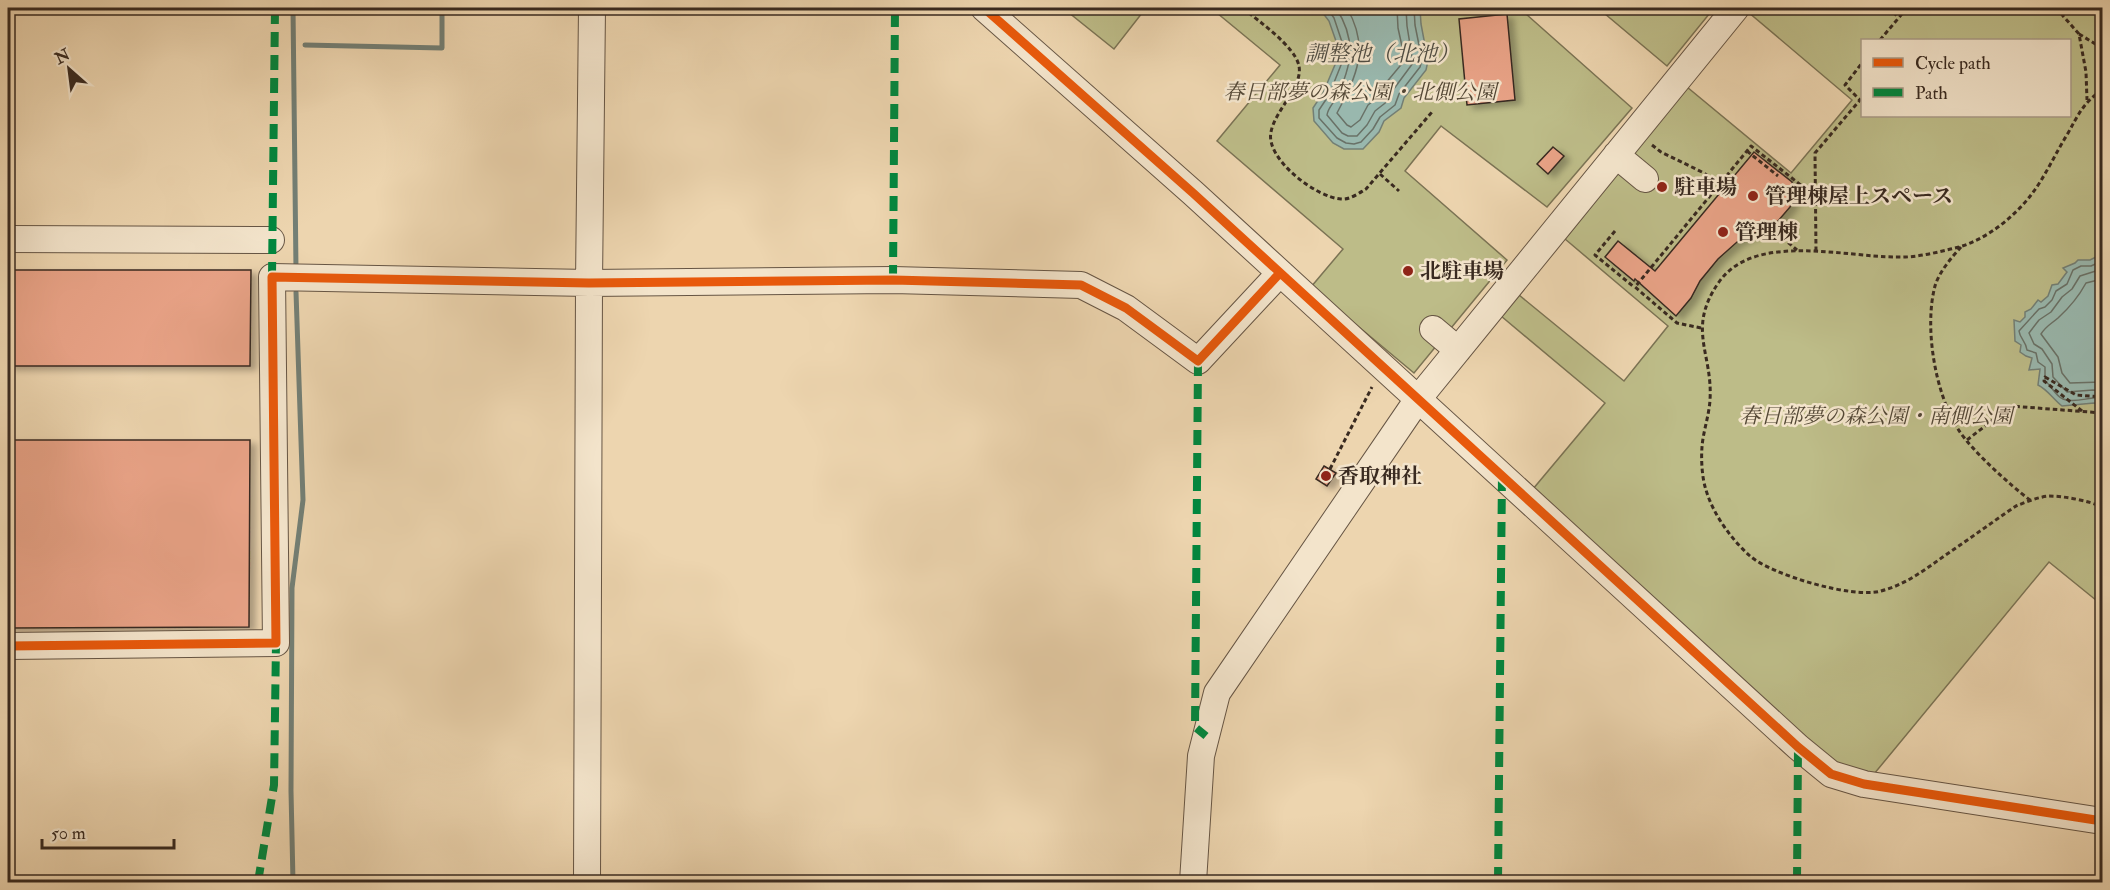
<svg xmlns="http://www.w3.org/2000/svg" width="2110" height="890" viewBox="0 0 2110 890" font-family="'IM FELL Double Pica','Noto Serif JP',serif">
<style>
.green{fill:#bdbc88;stroke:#7b7354;stroke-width:1.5;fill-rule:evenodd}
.water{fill:#99b8ae;stroke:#737f75;stroke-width:1.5}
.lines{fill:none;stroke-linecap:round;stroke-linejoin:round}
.shore{stroke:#697167;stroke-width:1.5}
.stream{stroke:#737f75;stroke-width:5}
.building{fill:#e8a286;stroke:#392a20;stroke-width:1.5;filter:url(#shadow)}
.minor-casing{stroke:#654;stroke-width:28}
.path{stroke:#392a20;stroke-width:3;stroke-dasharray:4.5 3;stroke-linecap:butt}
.minor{stroke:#f3e4cb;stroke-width:26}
.quiet{stroke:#00873e;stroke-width:8;stroke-dasharray:15 8;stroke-linecap:butt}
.cycleway-casing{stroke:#f3e4cb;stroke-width:13}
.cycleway{stroke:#e8590c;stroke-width:9}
.poi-dot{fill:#8f2418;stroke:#f3e4cb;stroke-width:2}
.labels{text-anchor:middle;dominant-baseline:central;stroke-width:5;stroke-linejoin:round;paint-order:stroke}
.park-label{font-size:21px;font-style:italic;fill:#534735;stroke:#f3e4cb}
.poi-label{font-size:21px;font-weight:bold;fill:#392a20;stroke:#f3e4cb;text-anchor:start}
.water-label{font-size:22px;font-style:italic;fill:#514e44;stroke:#f3e4cb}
</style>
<defs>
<filter id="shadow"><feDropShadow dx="6" dy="4" stdDeviation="3" flood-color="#0004"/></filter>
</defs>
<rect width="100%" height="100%" fill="#edd5af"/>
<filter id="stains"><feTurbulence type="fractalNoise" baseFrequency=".00333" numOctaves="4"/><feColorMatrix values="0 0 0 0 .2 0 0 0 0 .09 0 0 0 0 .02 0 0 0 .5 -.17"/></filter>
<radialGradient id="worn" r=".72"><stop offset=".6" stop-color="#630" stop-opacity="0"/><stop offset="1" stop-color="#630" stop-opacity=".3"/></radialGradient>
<path class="green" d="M1063 8H1146L1114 49Z
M1211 8H1531L1526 14 1632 108 1547 207 1441 126 1405 171 1507 260 1414 373 1311 287 1343 249 1217 141 1280 65Z
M1598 8H1714L1667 66Z
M1752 8H2102V605L2049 562 1874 774 1836 766 1533 489 1605 403 1501 316 1519 295 1624 381 1668 326 1565 239 1687 87 1791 173 1852 100 1748 12ZM1862 40H2070V116H1862Z"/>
<path class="water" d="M1319 8H1420L1421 24 1428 61 1426 70 1404 98 1401 108 1384 121 1379 132 1363 149H1344L1333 143 1314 121 1313 108 1323 93 1337 60V44L1329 21Z
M2102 254V405L2094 403 2062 406C2053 399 2048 390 2038 385L2040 369 2029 370 2032 358 2026 356 2020 352 2021 345 2015 341 2014 320 2020 322 2025 317V312L2031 309 2038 300 2041 302 2048 296 2052 285 2058 284 2067 272 2063 268 2075 263 2078 260H2090Z"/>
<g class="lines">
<path class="shore" d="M1327 8 1334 18 1342 42 1343 60 1329 95 1319 110V118L1337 138 1346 143 1354 144 1361 142 1373 129 1380 117 1395 105 1399 94 1420 67 1422 60 1415 25 1414 8
M1336 8C1357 40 1352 66 1336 98 1333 104 1328 108 1327 115L1342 133 1348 136H1357L1367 125 1375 111 1389 100 1393 90 1413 63 1407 26 1406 8
M1347 8C1370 48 1357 75 1337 113L1347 125 1351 127 1360 120 1368 105 1381 95 1385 84 1405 60 1398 28 1397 8
M2102 261 2091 266H2081L2073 270 2067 284 2056 291 2052 300 2045 307 2039 309 2019 331C2020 339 2026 341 2027 350L2036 353 2038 362 2045 367V381C2052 386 2055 396 2063 399 2074 404 2091 396 2102 398
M2102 269 2080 276 2072 289 2062 297 2051 312 2039 320 2029 333 2034 344 2042 349 2052 364 2053 377 2067 392 2093 390 2102 391
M2102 279 2086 283C2079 296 2069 308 2058 318 2051 324 2046 326 2041 334L2058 357 2062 373 2070 383 2102 382"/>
<path class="stream" d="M293 8 296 270
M305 45 442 48V8
M293 882 291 791 292 588 303 500 296 292"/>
</g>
<path class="building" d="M1507 14 1515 100 1467 105 1459 19Z
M1553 147 1564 156 1548 174 1537 164Z
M1754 152 1792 182 1793 201 1790 207 1778 221 1737 242 1718 259 1700 281 1691 298 1676 316 1635 279 1634 281 1605 257 1618 241 1655 271Z
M8 270H251L250 366H8Z
M8 440H250L249 627 8 628Z
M1324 466 1336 473 1327 486 1316 479Z"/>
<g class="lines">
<defs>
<path id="minor" d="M984 8 1193 193 1798 747 1831 774 1864 784 2102 821
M1616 155 1645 179
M8 239 271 240
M1433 329 1458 350
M8 646 276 643 272 277 589 283 893 280 1081 285 1126 308 1198 361 1279 274
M587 882 589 283 592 8
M1193 882 1201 756 1217 693 1418 399 1736 8"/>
</defs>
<use href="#minor" class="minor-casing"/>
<path class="path" d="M1243 8C1258 21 1295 46 1299 66 1303 87 1275 110 1271 132 1265 159 1317 198 1341 199 1350 200 1359 193 1366 189L1432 112
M1887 8 1899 17
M2056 8 2079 34 2086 72 2087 100
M2079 34 2102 48
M1880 40 1907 8
M2102 90C2083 103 2078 115 2067 135 2055 154 2045 177 2031 195 2014 217 1987 239 1959 247 1938 252 1917 258 1896 257 1844 257 1754 232 1719 282 1686 329 1713 353 1710 400 1709 416 1703 432 1702 447 1701 460 1702 478 1706 490 1713 514 1731 539 1750 556 1772 575 1853 599 1881 591 1908 584 1928 567 1950 552 1972 537 1994 521 2016 506 2026 502 2038 497 2049 496 2064 496 2090 501 2102 507
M1652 145 1661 152 1704 173 1719 185 1751 146 1816 197
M1747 151 1778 176
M1380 174 1399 191
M1771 228 1797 250
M1615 231 1595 255 1634 287
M1961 247C1952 257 1939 272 1935 286 1924 327 1935 393 1958 429 1971 450 2010 485 2030 500
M1816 251 1815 153 1860 100 1845 85 1862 63
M1701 328 1677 323 1635 287 1719 185
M2082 411 2044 381 2045 377 2076 395 2102 397
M1967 440 2011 406 2102 413
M1330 469 1372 387"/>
<use href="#minor" class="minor"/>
<path class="quiet" d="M272 277 275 8
M893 280 895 8
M1198 361 1195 727 1206 736
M258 882 274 785 276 643
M1498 882 1502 474
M1797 882 1798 747
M2102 882V821"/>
<defs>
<path id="cycleway" d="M984 8 1193 193 1798 747 1831 774 1864 784 2102 821
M8 646 276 643 272 277 589 283 893 280 1081 285 1126 308 1198 361 1279 274"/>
</defs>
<use href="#cycleway" class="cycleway-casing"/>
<use href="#cycleway" class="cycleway"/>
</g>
<g class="poi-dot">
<circle cx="1662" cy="187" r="6"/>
<circle cx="1753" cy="196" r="6"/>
<circle cx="1723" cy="232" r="6"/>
<circle cx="1408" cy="271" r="6"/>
<circle cx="1326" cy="476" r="6"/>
</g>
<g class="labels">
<g class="park-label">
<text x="1360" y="92">春日部夢の森公園・北側公園</text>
<text x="1876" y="416">春日部夢の森公園・南側公園</text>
</g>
<g class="poi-label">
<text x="1674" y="187">駐車場</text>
<text x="1765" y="196">管理棟屋上スペース</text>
<text x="1735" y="232">管理棟</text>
<text x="1420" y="271">北駐車場</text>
<text x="1338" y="476">香取神社</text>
</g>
<g class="water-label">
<text x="1382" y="54">調整池（北池）</text>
</g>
</g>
<rect width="2110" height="890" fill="none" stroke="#edd5af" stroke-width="30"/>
<rect x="9" y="9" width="2092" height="872" fill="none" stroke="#392a20" stroke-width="3"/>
<rect x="15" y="15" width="2080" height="860" fill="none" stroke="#392a20" stroke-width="1.5"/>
<rect x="1861" y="39" width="210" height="78" fill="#f3e4cb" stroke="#a99a87" stroke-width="1.5"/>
<rect x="1873" y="58" width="30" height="9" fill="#e8590c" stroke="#a99a87" stroke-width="1.5"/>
<text x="1915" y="69" font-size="18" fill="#392a20">Cycle path</text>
<rect x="1873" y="88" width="30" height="9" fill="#00873e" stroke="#a99a87" stroke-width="1.5"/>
<text x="1915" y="99" font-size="18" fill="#392a20">Path</text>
<g transform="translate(69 69) rotate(332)" stroke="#f3e4cb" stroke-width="4.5" paint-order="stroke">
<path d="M0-4.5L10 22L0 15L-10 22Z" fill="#392a20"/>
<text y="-9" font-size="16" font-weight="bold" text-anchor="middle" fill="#392a20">N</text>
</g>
<path d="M42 839v9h132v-9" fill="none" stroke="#392a20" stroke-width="3"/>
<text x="51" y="839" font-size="18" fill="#392a20" stroke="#f3e4cb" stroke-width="4.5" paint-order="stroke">50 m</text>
<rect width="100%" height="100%" filter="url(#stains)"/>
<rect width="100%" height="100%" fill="url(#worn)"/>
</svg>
